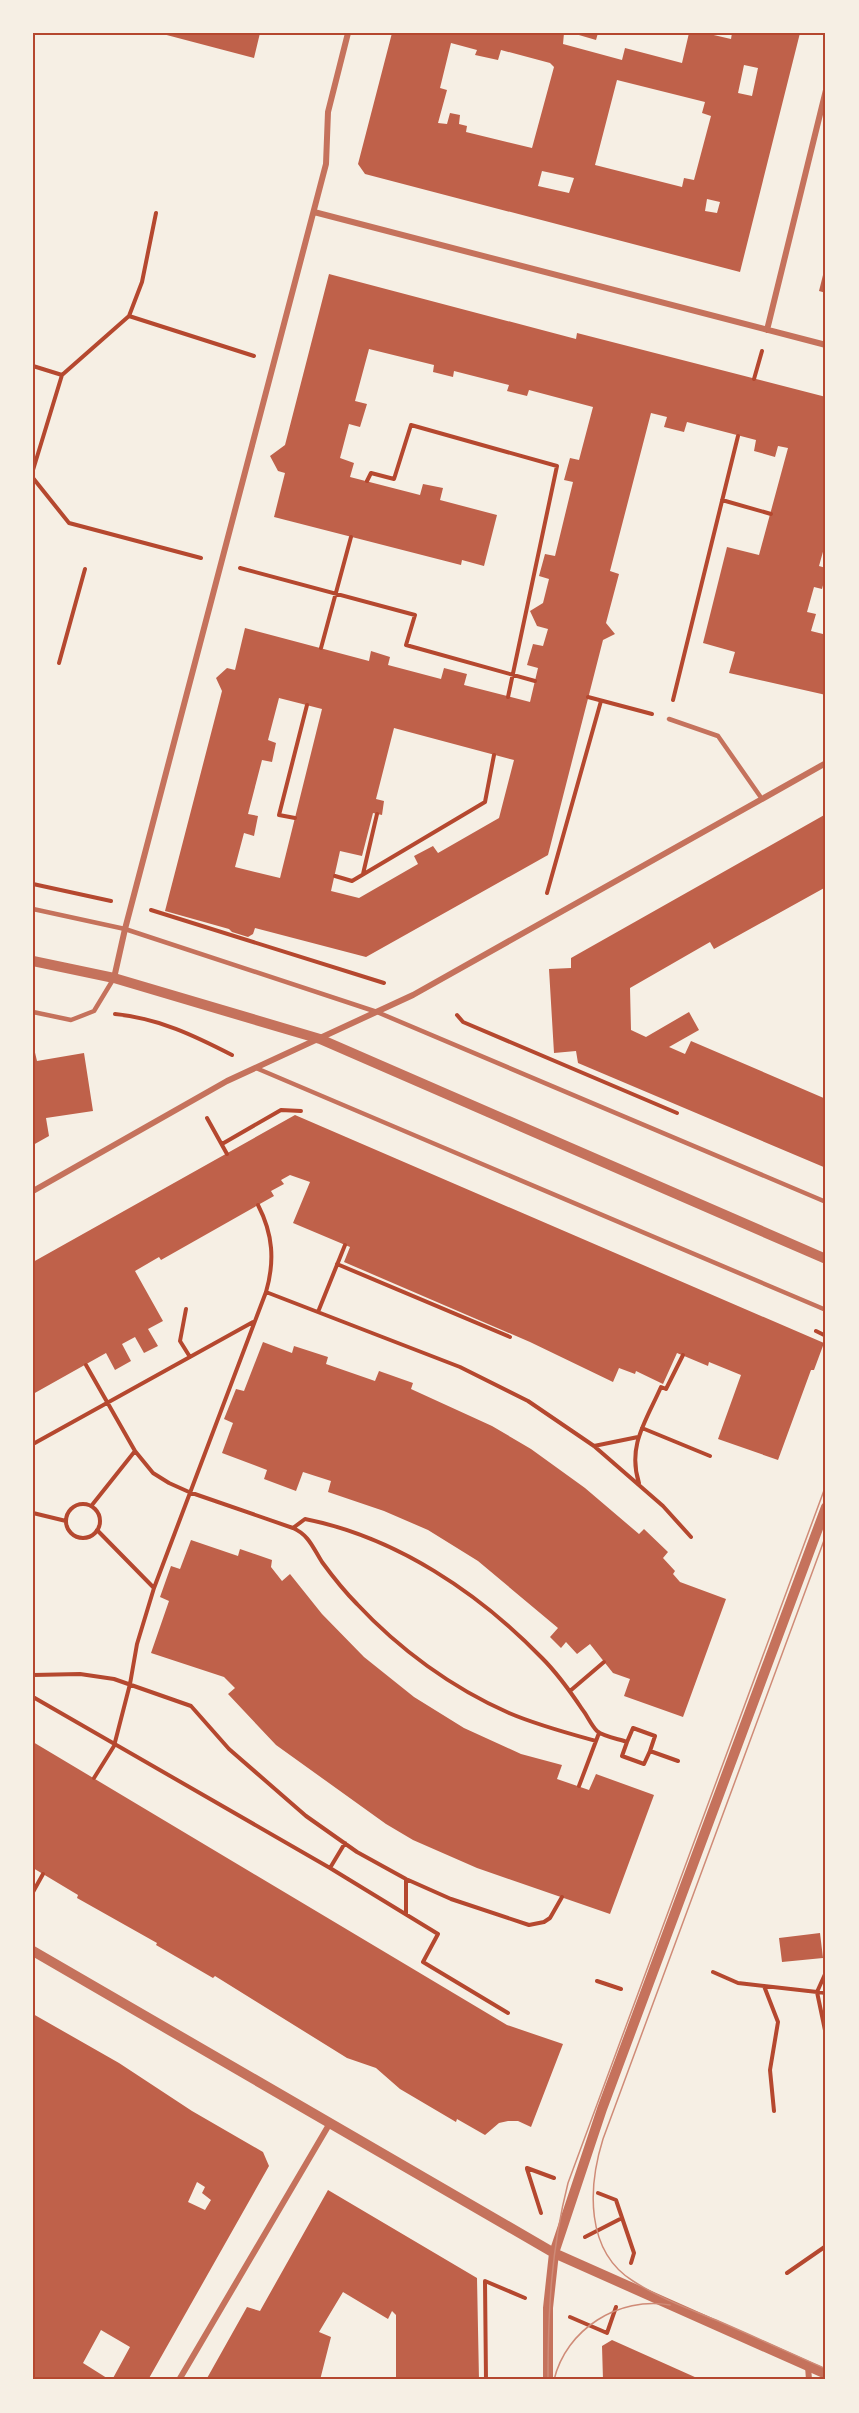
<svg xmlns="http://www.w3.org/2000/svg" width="859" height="2413" viewBox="0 0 859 2413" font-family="'IBM Plex Sans',sans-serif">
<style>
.building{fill:#bf614a;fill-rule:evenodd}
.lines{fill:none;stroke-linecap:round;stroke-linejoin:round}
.path{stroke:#b5482f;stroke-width:4}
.service{stroke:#c5725c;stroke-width:4.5}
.minor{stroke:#c5725c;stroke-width:6}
.tertiary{stroke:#c5725c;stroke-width:10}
.tram{stroke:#cf8b77;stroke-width:1.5}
.neatline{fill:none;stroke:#b5482f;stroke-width:2}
</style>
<rect width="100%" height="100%" fill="#f6efe4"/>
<path class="building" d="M159 33H260L254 58Z
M392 33H564L563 44 622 60 625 48 682 63 689 33H705L731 39 732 33H800L740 272 365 174 358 164ZM451 43 477 50 475 55 498 60 501 50 550 63 554 67 532 148 466 132 467 126 459 124 460 115 450 113 447 124 438 123 447 90 440 88ZM744 65 758 68 752 96 738 93ZM617 80 705 102 702 113 711 116 694 180 684 178 682 187 595 165ZM542 171 574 178 569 193 538 186ZM707 199 720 202 717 213 705 211Z
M572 33H598L596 40Z
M825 267H826V293L819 291Z
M329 274 576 339 577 333 826 397V541L819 566 826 568V574L822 589 814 587 807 612 816 614 811 631 823 634 826 633V695L729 673 735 652 703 643 727 547 759 555 788 448 778 446 775 457 754 451 756 440 687 422 684 432 664 427 667 417 651 413 610 571 619 574 606 623 615 634 603 640 548 855 366 957 255 928 253 934 248 937 232 932 229 929 165 911 222 691 216 678 227 668 235 670 245 628 369 661 371 651 390 657 388 665 441 679 444 668 467 674 464 685 530 702 538 668 527 665 533 644 543 646 548 629 537 626 530 611 543 603 549 579 539 576 545 554 555 556 573 482 564 480 570 458 579 460 593 407 529 390 527 396 507 391 509 385 454 371 453 377 433 372 434 365 369 349 355 401 367 404 360 427 349 424 340 458 354 463 350 477 420 495 423 484 443 488 440 500 497 515 484 566 462 560 461 565 274 517 285 473 278 471 270 456 285 445ZM279 698 322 709 280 878 235 867 244 833 254 836 258 816 248 814 262 760 272 762 276 743 268 740ZM394 728 514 760 499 818 438 853 433 846 414 856 418 864 359 898 331 891 340 851 362 856 373 813 382 815 384 801 376 799Z
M826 814V887L714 949 710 942 630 988 631 1030 646 1037 689 1012 699 1030 669 1047 685 1054 691 1041 826 1099V1168L578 1063 576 1051 554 1053 549 969 571 968V958Z
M33 1044 37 1061 84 1053 93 1111 46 1118 49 1136 33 1145Z
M295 1115 824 1343 814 1370H811L778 1460 718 1439 741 1375 709 1362 708 1366 677 1353 663 1384 636 1371 635 1374 619 1368 613 1382 530 1342 344 1262 350 1247 293 1223 310 1182 290 1175 281 1180 284 1184 271 1191 274 1196 161 1260 159 1257 135 1271 163 1321 148 1329 158 1346 144 1353 135 1337 122 1344 131 1361 115 1370 106 1353 33 1394V1262Z
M263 1342 292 1353 294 1346 328 1357 326 1364 375 1381 379 1371 413 1383 411 1389 492 1426 531 1449 585 1488 639 1534 644 1529 668 1552 663 1558 675 1571 673 1574 680 1582 726 1599 683 1717 624 1696 630 1679 613 1673 590 1644 577 1654 566 1642 561 1648 550 1637 558 1628 478 1561 428 1530 384 1511 328 1492 331 1481 303 1472 296 1491 264 1479 267 1470 222 1453 233 1423 224 1419 236 1389 244 1391Z
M191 1540 238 1556 240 1549 272 1560 271 1567 282 1581 290 1574 322 1614 364 1657 414 1697 464 1728 521 1754 562 1765 557 1779 589 1790 596 1774 654 1795 610 1914 477 1868 413 1840 386 1824 276 1745 228 1694 235 1688 224 1677 151 1653 169 1601 160 1597 171 1566 180 1569Z
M33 1742 507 2025 563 2044 531 2127 518 2121H508L499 2123 485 2135 457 2119 456 2122 400 2089 376 2068 347 2058 215 1976 213 1978 156 1945 157 1943 77 1898 78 1895 33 1868Z
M820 1933 823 1958 782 1962 779 1938Z
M33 2014 119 2063 192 2111 263 2152 269 2166 148 2380H112L130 2347 101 2330 83 2363 110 2380H33ZM197 2182 205 2187 202 2193 211 2200 205 2210 188 2202Z
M328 2190 477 2278 479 2380H396V2315L392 2311 388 2319 343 2292 319 2332 331 2337 320 2380H206L247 2307 260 2311Z
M612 2340 697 2378 702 2380H603L602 2346Z"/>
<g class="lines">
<path class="path" d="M129 316 254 356
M33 366 62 375
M754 379 762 351
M33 470 62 375 129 316 142 282 156 213
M33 478 69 523 201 558
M367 481 371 473 394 479 411 425 557 466 508 697
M722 500 771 514
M240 568 415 615 406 645 535 681
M321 648 351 537
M59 663 85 569
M588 697 652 714
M673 700 738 436
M295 818 279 815 307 705
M363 874 377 814
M335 876 352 881 485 802 494 755
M33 884 111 901
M547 893 601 701
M151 910 384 983
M115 1014C158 1018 195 1036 232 1055
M457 1015 463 1022 677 1113
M207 1118 227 1154
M222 1144 281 1110 301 1111
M337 1264 510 1337
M266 1292 460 1367 528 1401 594 1446 663 1506 691 1537
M186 1309 180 1341 190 1357
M318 1312 345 1245
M816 1331 826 1336
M86 1365 135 1451 153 1473 169 1483 189 1492 293 1528 305 1519C396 1537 479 1593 542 1658 557 1673 570 1691 582 1709 587 1715 591 1725 597 1731 604 1737 619 1739 627 1742L622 1756 644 1764 650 1751 678 1761
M642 1428 710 1456
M33 1444 253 1322
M594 1446 638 1437
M639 1483C627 1446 646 1421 661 1387L666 1389 683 1355
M66 1521a17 17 0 1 1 34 0a17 17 0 1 1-34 0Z
M92 1505 135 1451
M33 1513 66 1521
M293 1528C309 1535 313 1548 322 1562 333 1577 344 1591 357 1604 399 1649 452 1688 509 1713 537 1725 567 1733 596 1741
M97 1530 154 1588
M33 1675 80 1674 114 1679 191 1706 229 1749 306 1816 357 1852 406 1879 451 1899 529 1925 544 1922 550 1918 562 1897
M570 1691 604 1662
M33 1697 330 1868 438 1934 423 1962 508 2013
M627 1742 633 1728 655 1736 650 1751
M94 1778 114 1746 130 1684 137 1644 154 1588 266 1292C275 1261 273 1234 258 1205
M579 1786 599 1733
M330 1868 345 1843
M406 1879V1914
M33 1892 43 1874
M713 1972 738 1983 826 1993
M826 1972 817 1992 826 2035
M597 1981 621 1989
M764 1986 778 2022 770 2070 774 2111
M527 2168 554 2178
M527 2169 541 2213
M598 2193 616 2200 634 2253 631 2263
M585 2237 622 2218
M787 2273 826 2246
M570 2317 607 2333 616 2307
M486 2380 485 2281 525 2298"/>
<path class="service" d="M669 719 718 736 762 799
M33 909 125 929 377 1012 826 1202
M33 1012 71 1020 94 1011 114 978
M256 1068 826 1310"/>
<path class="minor" d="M314 212 826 345
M767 330 826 90
M114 978 125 929 326 164 328 112 348 33
M33 1191 227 1081 413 995 826 763
M808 2366 809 2380
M179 2380 330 2123"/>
<path class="tertiary" d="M33 961 114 978 320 1039 826 1259
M33 1951 554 2253 826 2374
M548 2380V2308L554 2253 602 2109 826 1507"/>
<path class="tram" d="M826 1535 603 2139C588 2187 585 2251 633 2281 659 2298 689 2309 716 2320 753 2336 790 2353 826 2369
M548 2380C548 2311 551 2250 568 2183L826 1485
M554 2380C566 2329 619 2296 670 2305"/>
</g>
<rect width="859" height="2413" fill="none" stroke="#f6efe4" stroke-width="69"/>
<rect x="34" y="34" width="790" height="2344" class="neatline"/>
</svg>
